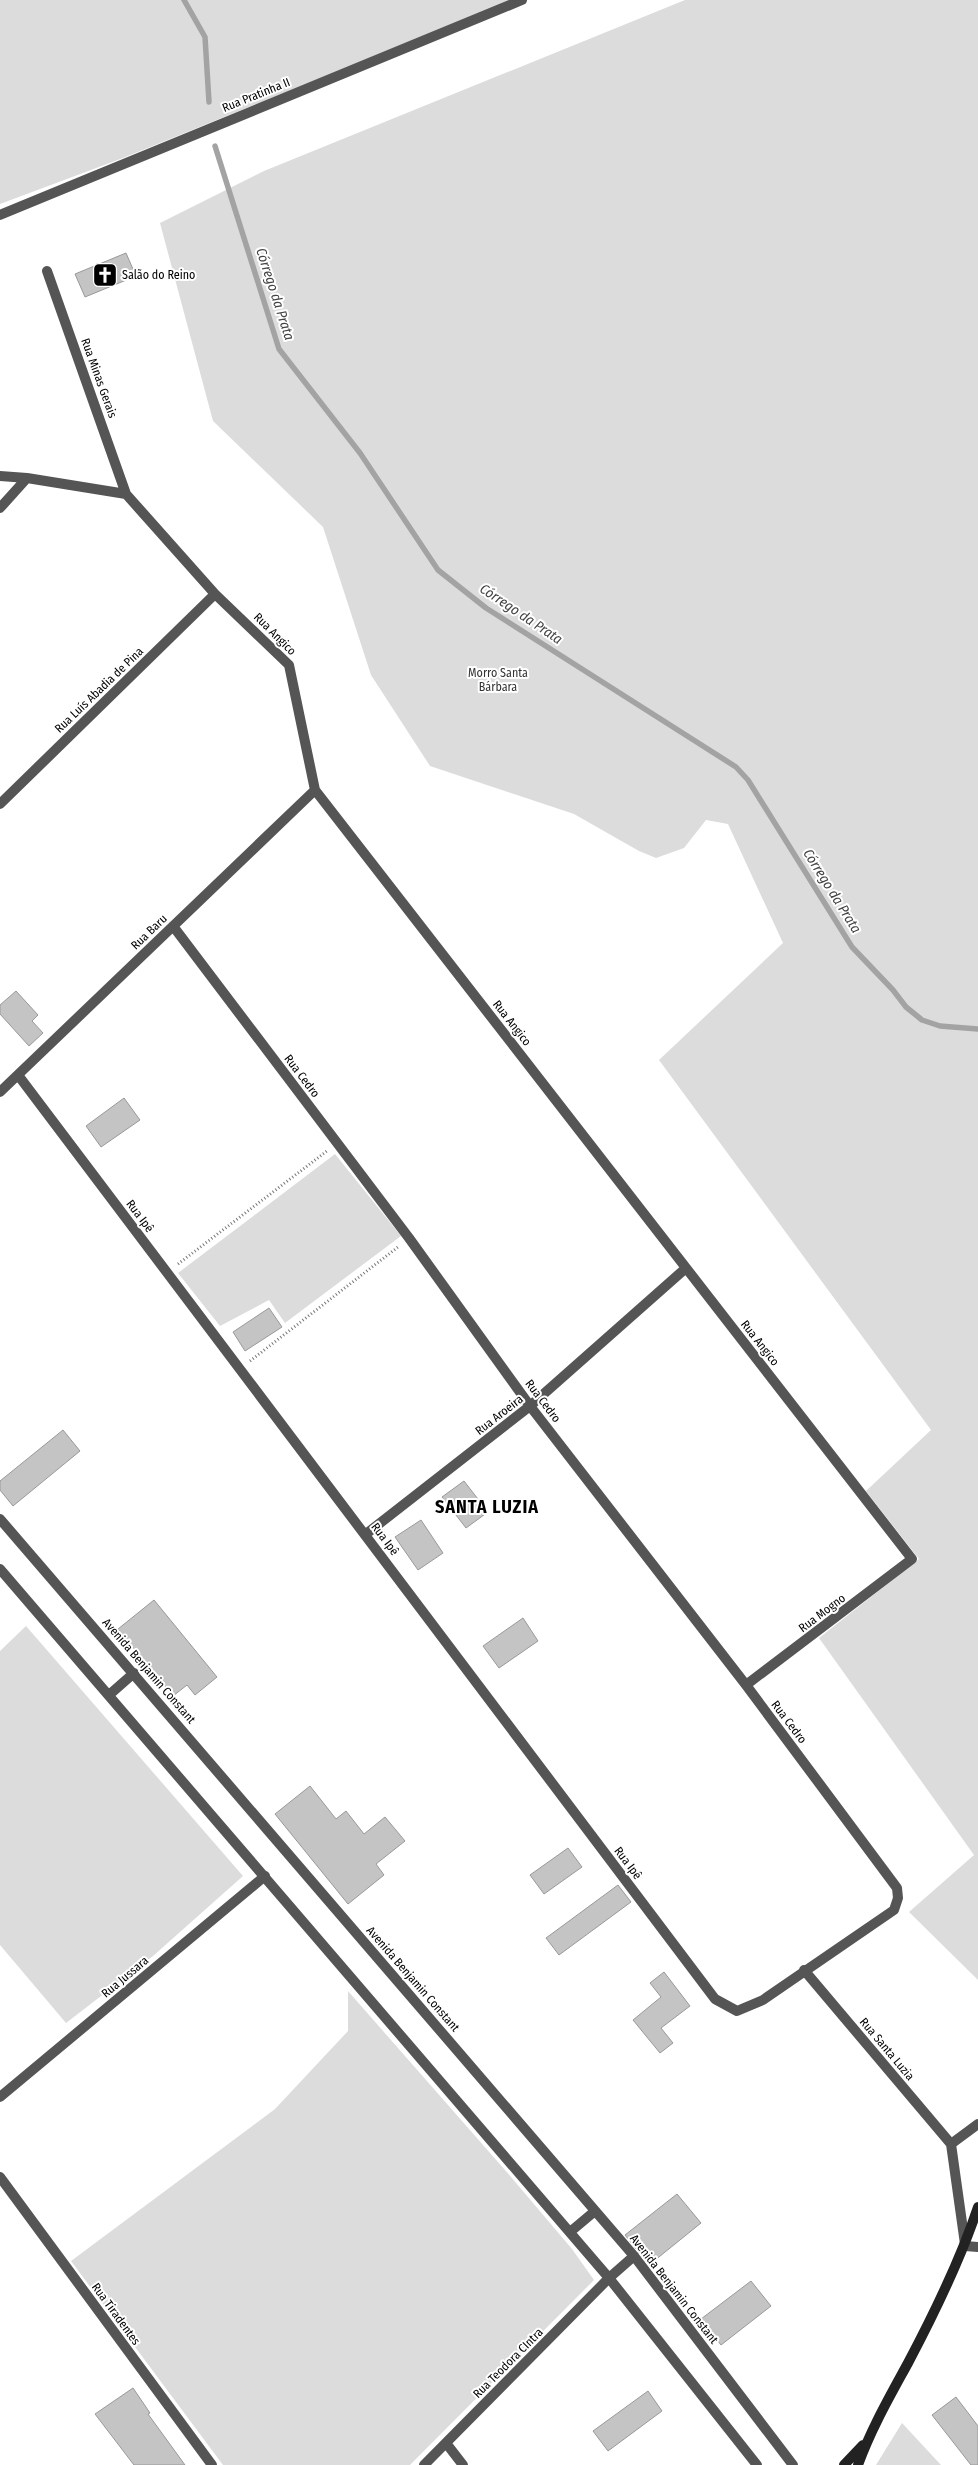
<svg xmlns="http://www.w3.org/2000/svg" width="978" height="2465" viewBox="0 0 978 2465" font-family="'Fira Sans Condensed',sans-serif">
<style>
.green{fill:#dcdcdc}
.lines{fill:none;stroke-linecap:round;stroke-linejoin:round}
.stream{stroke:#a3a3a3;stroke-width:5.5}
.building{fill:#c4c4c4;stroke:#999}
.path{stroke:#777;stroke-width:3;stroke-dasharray:1 2.5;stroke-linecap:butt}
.service{stroke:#555;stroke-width:10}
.minor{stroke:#555;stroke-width:10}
.tertiary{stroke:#555;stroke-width:10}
.secondary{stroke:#222;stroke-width:10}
.labels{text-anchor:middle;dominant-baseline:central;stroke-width:4;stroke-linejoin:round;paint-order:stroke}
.street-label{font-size:12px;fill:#000;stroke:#fff}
.poi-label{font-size:12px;fill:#000;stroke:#fff;text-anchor:start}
.park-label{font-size:12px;fill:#333;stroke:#fff}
.water-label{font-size:14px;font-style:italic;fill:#444;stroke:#fff}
.district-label{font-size:18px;font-weight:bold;letter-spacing:1px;fill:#000;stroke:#fff}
</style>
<rect width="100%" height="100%" fill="#fff"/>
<path class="green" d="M0 0H513L123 158 0 204Z
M685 0H978V1980L909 1912 974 1855 819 1638 919 1559 866 1491 931 1430 659 1060 783 943 728 824 706 820 684 848 656 858 639 851 574 814 430 766 371 675 323 527 213 421 160 223 264 171Z
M335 1154 401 1236 285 1323 269 1300 220 1326 178 1273Z
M26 1626 243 1876 153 1956 66 2023 0 1945V1651Z
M348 1991 511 2177 572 2249 594 2280 410 2465H223L71 2261 275 2109 348 2031Z
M902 2423 941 2465H876Z"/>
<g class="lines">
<path class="stream" d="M184 0 205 37 209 102
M215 146 279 349 360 453 438 570 486 608 736 767 748 780 852 947 893 990 906 1007 922 1020 940 1026 978 1029"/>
</g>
<path class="building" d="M126 253 136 276 85 297 75 274Z
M16 991 38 1015 32 1021 43 1033 29 1046 0 1014V1005Z
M124 1098 140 1120 101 1147 86 1126Z
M269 1308 282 1327 245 1351 233 1332Z
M63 1430 80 1451 13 1506 0 1490V1481Z
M464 1481 488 1512 466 1528 442 1497Z
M421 1520 443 1553 418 1570 395 1537Z
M154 1600 217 1677 195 1695 187 1685 173 1696 118 1629Z
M523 1618 538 1641 499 1668 483 1646Z
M310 1786 336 1819 346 1811 364 1834 385 1817 405 1841 376 1864 384 1875 348 1904 275 1814Z
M568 1848 582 1867 544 1894 530 1875Z
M618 1885 631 1902 559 1955 546 1938Z
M664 1972 690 2006 661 2028 673 2043 660 2053 633 2020 661 1997 650 1983Z
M677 2194 701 2223 649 2265 625 2235Z
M751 2281 771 2306 721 2345 701 2319Z
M133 2388 150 2413 148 2414 185 2465H134L95 2414Z
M648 2391 662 2411 608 2451 593 2431Z
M956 2397 978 2426V2465H971L932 2415Z"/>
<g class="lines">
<path class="path" d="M178 1264 327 1151
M250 1361 398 1247"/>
<path class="service" d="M965 2246 978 2247"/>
<path class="minor" d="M0 215 522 0
M47 271 126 494 215 594 289 665 315 790 912 1559 746 1685
M0 476 27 478 126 494
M0 508 27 478
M0 804 215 594
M18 1075 715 1999 737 2011 763 2000 894 1910 898 1898 897 1888 746 1685 530 1406 409 1238 173 926
M0 1092 315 790
M366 1534 530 1406 686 1268
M804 1970 951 2144 965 2244
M0 2097 265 1876
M951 2144 978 2124
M0 2177 212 2465
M446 2443 463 2465
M424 2465 609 2278 634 2256"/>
<path class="tertiary" d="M0 1519 634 2256 793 2465
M0 1569 609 2278 757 2465
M109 1695 134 1673
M570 2232 595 2211"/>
<path class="secondary" d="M844 2465 863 2445
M858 2465C871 2429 890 2396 908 2363 935 2312 960 2261 978 2207"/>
</g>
<defs>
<symbol id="church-square" viewBox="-11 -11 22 22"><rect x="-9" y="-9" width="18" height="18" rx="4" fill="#000" stroke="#fff"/><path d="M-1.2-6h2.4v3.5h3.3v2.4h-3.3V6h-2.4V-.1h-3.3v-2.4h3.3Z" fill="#fff"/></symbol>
</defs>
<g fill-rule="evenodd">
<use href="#church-square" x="91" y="261" width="28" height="28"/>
</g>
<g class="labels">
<g class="street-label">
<text transform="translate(256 95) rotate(-22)">Rua Pratinha II</text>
<text transform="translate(99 378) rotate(70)">Rua Minas Gerais</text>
<text transform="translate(275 634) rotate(45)">Rua Angico</text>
<text transform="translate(99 690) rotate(-44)">Rua Luís Abadia de Pina</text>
<text transform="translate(149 932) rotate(-44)">Rua Baru</text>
<text transform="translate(512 1023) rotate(52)">Rua Angico</text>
<text transform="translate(302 1076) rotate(53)">Rua Cedro</text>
<text transform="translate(140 1216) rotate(53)">Rua Ipê</text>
<text transform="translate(760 1343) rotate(52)">Rua Angico</text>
<text transform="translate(543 1401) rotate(53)">Rua Cedro</text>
<text transform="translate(499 1415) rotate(-38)">Rua Aroeira</text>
<text transform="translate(385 1539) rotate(53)">Rua Ipê</text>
<text transform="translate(822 1613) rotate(-37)">Rua Mogno</text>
<text transform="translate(149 1671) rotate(49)">Avenida Benjamin Constant</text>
<text transform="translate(789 1722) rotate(53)">Rua Cedro</text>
<text transform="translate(628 1863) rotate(53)">Rua Ipê</text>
<text transform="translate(125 1977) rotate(-40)">Rua Jussara</text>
<text transform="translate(413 1979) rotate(49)">Avenida Benjamin Constant</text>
<text transform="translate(887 2049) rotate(50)">Rua Santa Luzia</text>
<text transform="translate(674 2289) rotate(52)">Avenida Benjamin Constant</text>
<text transform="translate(116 2314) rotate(54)">Rua Tiradentes</text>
<text transform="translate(508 2363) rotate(-45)">Rua Teodora CIntra</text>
</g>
<g class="poi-label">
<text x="122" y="275">Salão do Reino</text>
</g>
<g class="park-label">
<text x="498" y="673">Morro Santa<tspan x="498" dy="14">Bárbara</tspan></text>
</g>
<g class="water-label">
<text transform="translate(275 294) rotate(72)">Córrego da Prata</text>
<text transform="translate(521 614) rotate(34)">Córrego da Prata</text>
<text transform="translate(832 891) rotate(58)">Córrego da Prata</text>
</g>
<g class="district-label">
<text x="487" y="1507">SANTA LUZIA</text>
</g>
</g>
</svg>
